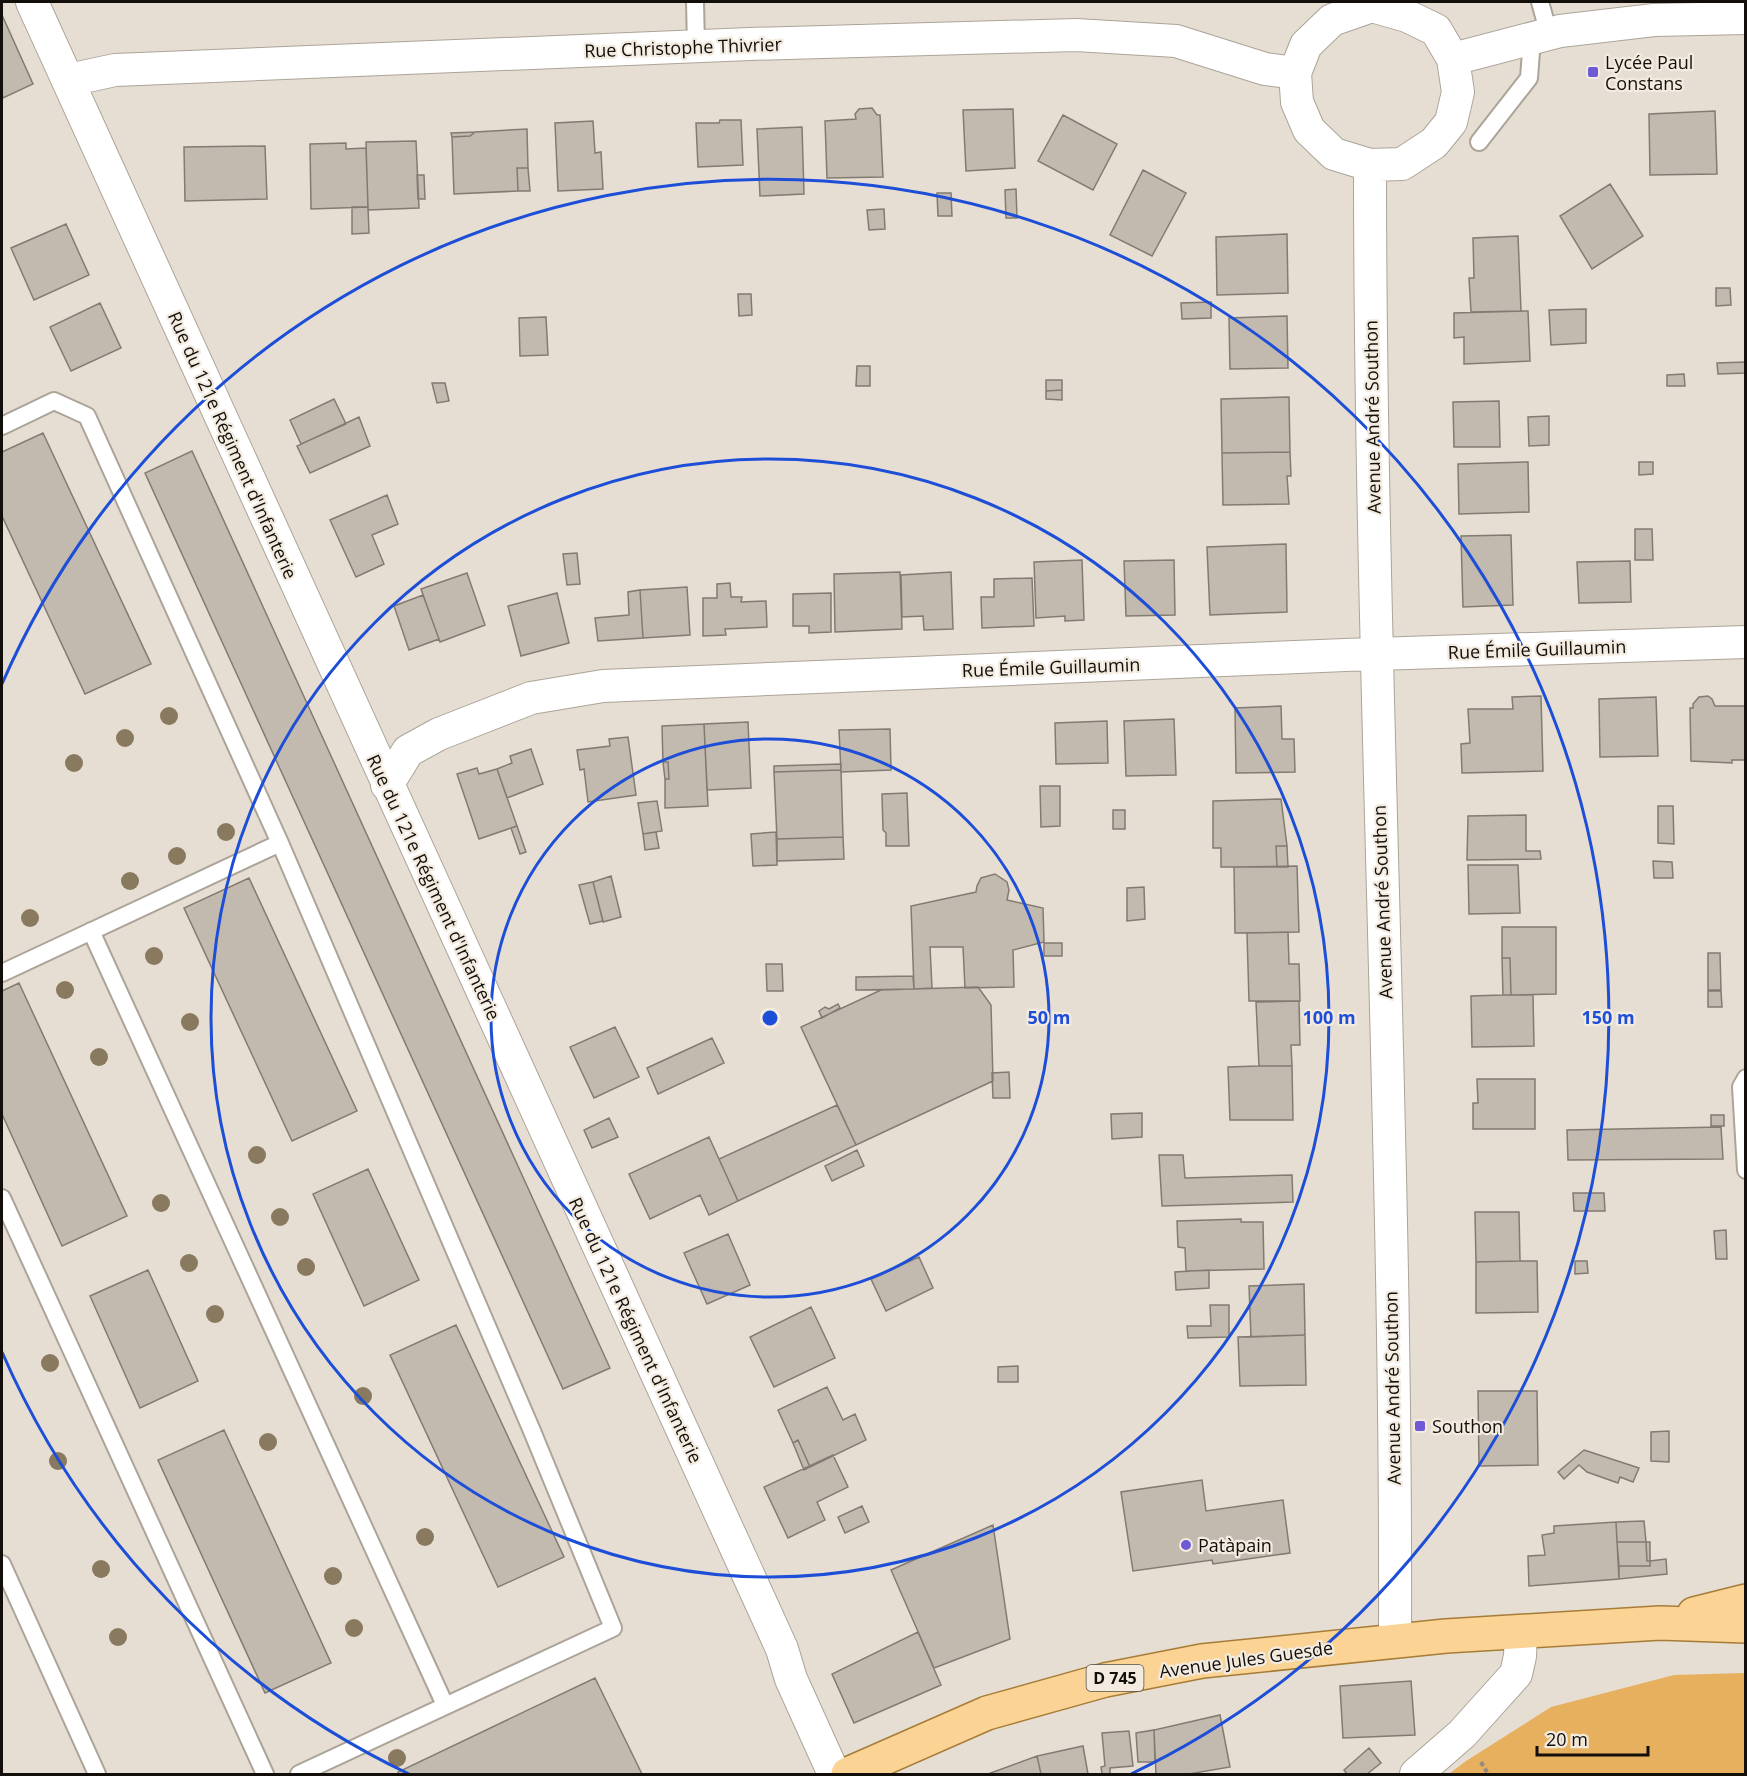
<svg xmlns="http://www.w3.org/2000/svg" width="1747" height="1776" viewBox="0 0 1747 1776" font-family="'Open Sans',sans-serif">
<style>
.green{fill:#e6b05f}
.building{fill:#c2baaf;stroke:#837b71;stroke-width:1.5}
.lines{fill:none;stroke-linecap:round;stroke-linejoin:round}
.service-casing{stroke:#aca499;stroke-width:20}
.minor-casing{stroke:#aca499;stroke-width:34}
.primary-casing{stroke:#a77c37;stroke-width:36}
.path{stroke:#918b83;stroke-width:4;stroke-dasharray:4.5 3;stroke-linecap:butt}
.service{stroke:#fff;stroke-width:16}
.minor{stroke:#fff;stroke-width:32}
.primary{stroke:#fad395;stroke-width:33}
.tree{fill:#89795f}
.ring{fill:none;stroke:#1d4ed8;stroke-width:3}
.poi-dot{fill:#6d5ad4;stroke:#f3ebe0;stroke-width:2}
.labels{text-anchor:middle;dominant-baseline:central;stroke-width:4.5;stroke-linejoin:round;paint-order:stroke}
.shield{fill:#f3ebe0;stroke:#56514b;stroke-width:1.5}
.shield-label{font-size:16px;font-weight:bold;fill:#120f0b}
.street-label{font-size:18px;fill:#120f0b;stroke:#f3ebe0}
.poi-label{font-size:18px;fill:#120f0b;stroke:#f3ebe0;text-anchor:start}
.centre{fill:#1d4ed8;stroke:#f3ebe0;stroke-width:3}
.ring-label{font-size:18px;text-anchor:middle;font-weight:bold;fill:#1d4ed8;stroke:#f3ebe0;stroke-width:4.5;stroke-linejoin:round;paint-order:stroke}
</style>
<rect width="100%" height="100%" fill="#e6ded2"/>
<path class="green" d="M1745 1673V1774H1449L1466 1761 1551 1707 1674 1675Z"/>
<path class="building" d="M2 15 33 84 3 98 2 94Z
M872 108 877 115H880L883 177 827 178 825 121 856 119 855 114 859 109Z
M1013 109 1015 168 966 171 963 110Z
M1715 111 1717 174 1650 175 1649 114Z
M1063 115 1117 144 1093 190 1038 161Z
M720 120H741L743 165 698 167 696 123H719Z
M593 121 595 153 601 152 603 189 558 191 555 123Z
M802 127 804 194 760 196 757 129Z
M527 129 528 168H517L518 191 454 194 452 137 470 136 475 132Z
M475 132 470 136 452 137 451 133Z
M416 141 419 208 368 210 366 142Z
M346 143V149L366 148 368 207 311 209 310 144Z
M265 146 267 199 185 201 184 147Z
M517 168H528L530 191H518Z
M1143 170 1186 193 1152 256 1110 235Z
M417 175H424L425 199H418Z
M1610 184 1643 236 1592 269 1560 216Z
M1016 189 1017 218H1006L1005 190Z
M937 193H951L952 216H938Z
M352 207H368L369 233 352 234Z
M884 209 885 229 869 230 867 210Z
M66 224 89 275 34 300 11 248Z
M1287 234 1288 293 1217 295 1216 237Z
M1518 236 1521 311 1471 312 1469 278H1474L1473 238Z
M1716 288H1730L1731 305 1716 306Z
M738 294H751L752 315 739 316Z
M1211 302V318L1182 319 1181 303Z
M100 303 121 348 71 371 50 327Z
M1586 309V343L1551 345 1549 310Z
M1528 311 1530 361 1464 364V337L1454 338V313Z
M1287 316 1288 368 1230 369 1229 318Z
M546 317 548 355 520 356 519 318Z
M1746 362V373L1718 374 1717 363Z
M857 366H870V386H856Z
M1684 374 1685 386H1667V375Z
M1046 380H1062V390L1046 391Z
M432 383H445L449 401 437 403Z
M1062 390V400L1046 399V391Z
M1289 397 1290 452 1222 453 1221 399Z
M334 399 346 424 301 444 290 420Z
M1499 401 1500 447H1454L1453 402Z
M1549 416V445L1529 446 1528 417Z
M359 417 370 446 310 473 297 446Z
M43 433 151 664 85 694 2 516V452Z
M192 451 610 1368 563 1389 145 473Z
M1290 452 1291 476H1287L1289 504 1223 505 1222 453Z
M1528 462 1529 512 1459 514 1458 464Z
M1639 462H1653V474L1639 475Z
M387 495 398 524 372 535 384 564 356 577 330 520Z
M1635 529H1652L1653 560H1635Z
M1511 535 1513 605 1463 607 1461 536Z
M1286 544 1287 612 1210 615 1207 547Z
M577 553 580 584 567 585 563 554Z
M1082 560 1084 620 1065 621V616L1036 618 1034 562Z
M1174 560 1175 615 1126 616 1124 561Z
M1630 561 1631 602 1579 603 1577 562Z
M900 572 902 629 835 632 834 574Z
M951 572 953 629 924 630 923 616 902 617 901 575Z
M467 573 485 625 440 642 421 589Z
M1032 578 1034 626 982 628 981 597H994V579Z
M730 583 731 597H742L741 602 766 601 767 627 725 629 726 635 703 636V598H717V584Z
M687 587 690 635 643 638 640 590Z
M640 590 643 638 598 641 595 618 629 615 628 592Z
M557 593 569 643 521 656 508 606Z
M831 593V632L809 633V626H793V594Z
M423 595 439 639 409 650 394 606Z
M1541 696 1543 771 1462 773 1461 744 1470 743 1468 709H1513L1512 697Z
M1708 696 1712 699 1715 706H1746V760H1732V763L1691 761 1690 708H1693V704L1699 697Z
M1656 697 1658 756 1600 757 1599 699Z
M1281 706 1282 739H1294L1295 772 1236 773 1235 708Z
M1174 719 1176 775 1126 776 1124 721Z
M1107 721 1108 763 1056 764 1055 723Z
M748 722 751 788 707 790 704 724Z
M704 724 708 806 665 808V779H669L668 762H663L662 726Z
M890 729 891 770 841 772 839 730Z
M628 737 636 795 588 802 584 769 580 770 577 750 610 746 609 739Z
M531 749 543 784 507 798 497 769 512 763 510 756Z
M663 762H668L669 779H665Z
M841 764V770L774 772V766Z
M477 768 479 774 497 769 517 826 479 839 457 774Z
M841 770 843 837 777 839 774 772Z
M1040 786H1060V826L1041 827Z
M907 793 909 846H886V833L883 830 882 794Z
M1281 799 1287 846H1276L1277 867H1221V848H1213V801Z
M657 801 662 831 643 834 638 803Z
M1658 806H1673L1674 844 1658 843Z
M1113 810H1125V829H1113Z
M1526 815V851H1540L1541 859 1467 860 1468 816Z
M517 826 526 852 520 854 511 828Z
M656 832 659 848 645 850 643 834Z
M776 832 777 865 753 866 751 834Z
M843 837 844 859 777 861V839Z
M1276 846H1287L1288 867H1277Z
M1653 861 1672 862 1673 878H1654Z
M1468 865H1518L1520 913 1469 914Z
M1297 866 1299 932 1235 933 1234 867Z
M995 874 1007 882 1009 890 1007 900 1043 908 1044 942 1013 950 1014 987 965 988 963 947H930L932 988 914 989 911 906 976 892 977 886 981 878Z
M611 876 621 917 603 922 593 882Z
M249 878 357 1111 292 1141 184 908Z
M593 882 603 921 590 924 579 885Z
M1144 887 1145 919 1127 921V888Z
M1502 927H1556V994L1511 995 1510 958H1502Z
M1288 932 1289 964H1299L1300 1001H1249L1247 933Z
M1044 943H1062V956H1044Z
M1708 953H1720L1721 990H1708Z
M1502 958H1510L1511 995H1503Z
M766 964H782L783 991H767Z
M913 976 914 989 856 990V977Z
M19 983 127 1216 62 1246 2 1114V991Z
M978 987 991 1005 993 1081 856 1145 801 1027 881 990Z
M1708 991H1721L1722 1007H1708Z
M1503 995H1533L1534 1046 1472 1047 1471 996Z
M1299 1001 1300 1045H1291L1292 1066H1259L1256 1002Z
M838 1004 840 1008 822 1018 819 1011 825 1007 829 1009Z
M615 1027 639 1077 594 1098 570 1047Z
M712 1038 724 1063 658 1094 647 1068Z
M1259 1066H1292L1293 1120H1230L1228 1067Z
M1009 1072 1010 1098H993L992 1073Z
M1477 1079H1535V1129H1473V1103H1478Z
M837 1105 856 1145 738 1201 719 1159Z
M1142 1113V1137L1112 1139 1111 1114Z
M1711 1115H1724V1126H1711Z
M609 1118 618 1137 592 1148 584 1130Z
M1721 1127 1723 1159 1568 1160 1567 1130Z
M709 1137 738 1201 709 1215 700 1195 650 1219 629 1174Z
M857 1150 864 1166 832 1181 825 1166Z
M1159 1155H1183L1185 1178 1292 1175 1293 1202 1162 1206Z
M368 1169 419 1280 364 1306 313 1194Z
M1573 1193H1604L1605 1211H1574Z
M1475 1212H1519L1520 1261 1476 1262Z
M1241 1219V1222H1263L1264 1269 1186 1271 1185 1248 1178 1247 1177 1221Z
M1726 1230 1727 1259H1716L1714 1231Z
M728 1234 750 1285 707 1304 684 1253Z
M919 1257 933 1288 886 1311 871 1279Z
M1520 1261H1537L1538 1312 1476 1313V1262Z
M1575 1261H1587L1588 1273 1575 1274Z
M148 1270 198 1381 140 1408 90 1296Z
M1209 1270V1288L1176 1290 1175 1272Z
M1304 1284 1305 1335 1251 1337 1249 1286Z
M1210 1305H1229V1337L1188 1338 1187 1326H1211Z
M811 1307 835 1358 774 1387 750 1337Z
M456 1325 564 1557 498 1587 390 1355Z
M1305 1335 1306 1385 1240 1386 1238 1337Z
M1018 1366V1382H998V1367Z
M827 1387 843 1420 855 1414 866 1440 810 1467 798 1440 793 1443 778 1410Z
M1478 1391H1537L1538 1465 1479 1466Z
M224 1430 331 1663 265 1693 158 1460Z
M1669 1431V1462L1651 1461V1432Z
M798 1440 810 1467 804 1470 793 1443Z
M1584 1450 1639 1468 1633 1482 1620 1477 1618 1483 1587 1472 1579 1465 1564 1479 1558 1472Z
M833 1455 848 1487 817 1502 825 1520 788 1538 764 1487Z
M1202 1480 1206 1511 1283 1500 1290 1553 1213 1564 1212 1560 1133 1571 1121 1492Z
M862 1506 869 1522 845 1533 838 1517Z
M1644 1521 1646 1542H1617L1616 1522Z
M1616 1522 1619 1579 1529 1586 1528 1556 1545 1555 1542 1535 1554 1533V1526Z
M993 1525 1010 1639 934 1668 891 1570Z
M1617 1542H1646L1647 1561H1650V1566H1619Z
M1646 1542H1650V1561H1647Z
M1666 1559 1667 1574 1619 1579V1566H1650V1561Z
M918 1632 941 1685 854 1723 832 1674Z
M595 1678 642 1774H399L398 1772Z
M1411 1681 1415 1735 1343 1738 1340 1686Z
M1220 1715 1230 1767 1189 1774H1156L1154 1730Z
M1154 1730 1155 1762H1138L1136 1733Z
M1129 1731 1133 1766 1110 1768V1774H1102L1101 1767 1105 1766 1102 1733Z
M1083 1746 1088 1774H1041L1037 1756Z
M1369 1748 1381 1763 1367 1774H1347L1344 1770Z
M1037 1756 1041 1774H988Z"/>
<g class="lines">
<defs>
<path id="service" d="M695 2 696 46
M1540 2 1549 34
M1479 142 1529 78 1532 38
M2 426 54 401 87 416 280 843 532 1431 613 1628 299 1774
M91 931 445 1705
M2 973 280 843
M1746 1078 1741 1087 1746 1170
M2 1198 265 1774
M2 1564 97 1774"/>
<path id="minor" d="M32 2 782 1649 791 1679 834 1774
M1372 6 1407 16 1436 30 1453 59 1458 92 1451 122 1434 143 1402 164 1370 165 1334 154 1309 130 1297 102 1295 73 1306 45 1332 20Z
M1453 59 1560 31 1654 20 1746 18
M69 80 115 70 750 44 1076 35 1176 41 1265 69 1295 73
M1370 165C1370 657 1397 1148 1395 1640
M387 785 408 751 439 734 531 698 603 686 1345 655 1746 642
M1416 1774 1462 1734 1516 1674 1520 1656 1521 1632"/>
<path id="primary" d="M1694 1614 1746 1601
M848 1774 987 1713 1105 1680 1202 1661 1446 1636 1660 1623 1746 1626"/>
</defs>
<use href="#service" class="service-casing"/>
<use href="#minor" class="minor-casing"/>
<use href="#primary" class="primary-casing"/>
<path class="path" d="M1481 1762 1488 1774"/>
<use href="#service" class="service"/>
<use href="#minor" class="minor"/>
<use href="#primary" class="primary"/>
</g>
<g class="tree">
<circle cx="169" cy="716" r="9"/>
<circle cx="125" cy="738" r="9"/>
<circle cx="74" cy="763" r="9"/>
<circle cx="226" cy="832" r="9"/>
<circle cx="177" cy="856" r="9"/>
<circle cx="130" cy="881" r="9"/>
<circle cx="30" cy="918" r="9"/>
<circle cx="154" cy="956" r="9"/>
<circle cx="65" cy="990" r="9"/>
<circle cx="190" cy="1022" r="9"/>
<circle cx="99" cy="1057" r="9"/>
<circle cx="257" cy="1155" r="9"/>
<circle cx="161" cy="1203" r="9"/>
<circle cx="280" cy="1217" r="9"/>
<circle cx="189" cy="1263" r="9"/>
<circle cx="306" cy="1267" r="9"/>
<circle cx="215" cy="1314" r="9"/>
<circle cx="50" cy="1363" r="9"/>
<circle cx="363" cy="1396" r="9"/>
<circle cx="268" cy="1442" r="9"/>
<circle cx="58" cy="1461" r="9"/>
<circle cx="425" cy="1537" r="9"/>
<circle cx="101" cy="1569" r="9"/>
<circle cx="333" cy="1576" r="9"/>
<circle cx="354" cy="1628" r="9"/>
<circle cx="118" cy="1637" r="9"/>
<circle cx="397" cy="1758" r="9"/>
</g>
<g class="ring">
<circle cx="770" cy="1018" r="279"/>
<circle cx="770" cy="1018" r="559"/>
<path d="M409 1774A838 838 0 0 1 2 1352M2 684A838 838 0 1 1 1131 1774"/>
</g>
<g class="poi-dot">
<rect x="1587" y="66" width="12" height="12" rx="3"/>
<rect x="1414" y="1420" width="12" height="12" rx="3"/>
<circle cx="1186" cy="1545" r="6"/>
</g>
<g class="labels">
<rect class="shield" x="1086.5" y="1665" width="57" height="26" rx="4.5"/>
<g class="shield-label">
<text x="1115" y="1678">D 745</text>
</g>
<g class="street-label">
<text transform="translate(683 47) rotate(-2)">Rue Christophe Thivrier</text>
<text transform="translate(1372 417) rotate(-91)">Avenue André Southon</text>
<text transform="translate(233 445) rotate(66)">Rue du 121e Régiment d'Infanterie</text>
<text transform="translate(1537 649) rotate(-2)">Rue Émile Guillaumin</text>
<text transform="translate(1051 667) rotate(-2)">Rue Émile Guillaumin</text>
<text transform="translate(434 887) rotate(65)">Rue du 121e Régiment d'Infanterie</text>
<text transform="translate(1382 902) rotate(-92)">Avenue André Southon</text>
<text transform="translate(636 1330) rotate(65)">Rue du 121e Régiment d'Infanterie</text>
<text transform="translate(1392 1388) rotate(-91)">Avenue André Southon</text>
<text transform="translate(1246 1659) rotate(-8)">Avenue Jules Guesde</text>
</g>
<g class="poi-label">
<text x="1605" y="62">Lycée Paul<tspan x="1605" dy="21">Constans</tspan></text>
<text x="1432" y="1426">Southon</text>
<text x="1198" y="1545">Patàpain</text>
</g>
</g>
<circle cx="770" cy="1018" r="9" class="centre"/>
<g class="ring-label">
<text x="1049" y="1024">50 m</text>
<text x="1329" y="1024">100 m</text>
<text x="1608" y="1024">150 m</text>
</g>
<rect width="1747" height="1776" fill="none" stroke="#120f0b" stroke-width="6"/>
<path d="M1537 1746v9h111v-9" fill="none" stroke="#120f0b" stroke-width="3"/>
<text x="1546" y="1746" font-size="18" fill="#120f0b" stroke="#f3ebe0" stroke-width="4.5" paint-order="stroke">20 m</text>
</svg>
